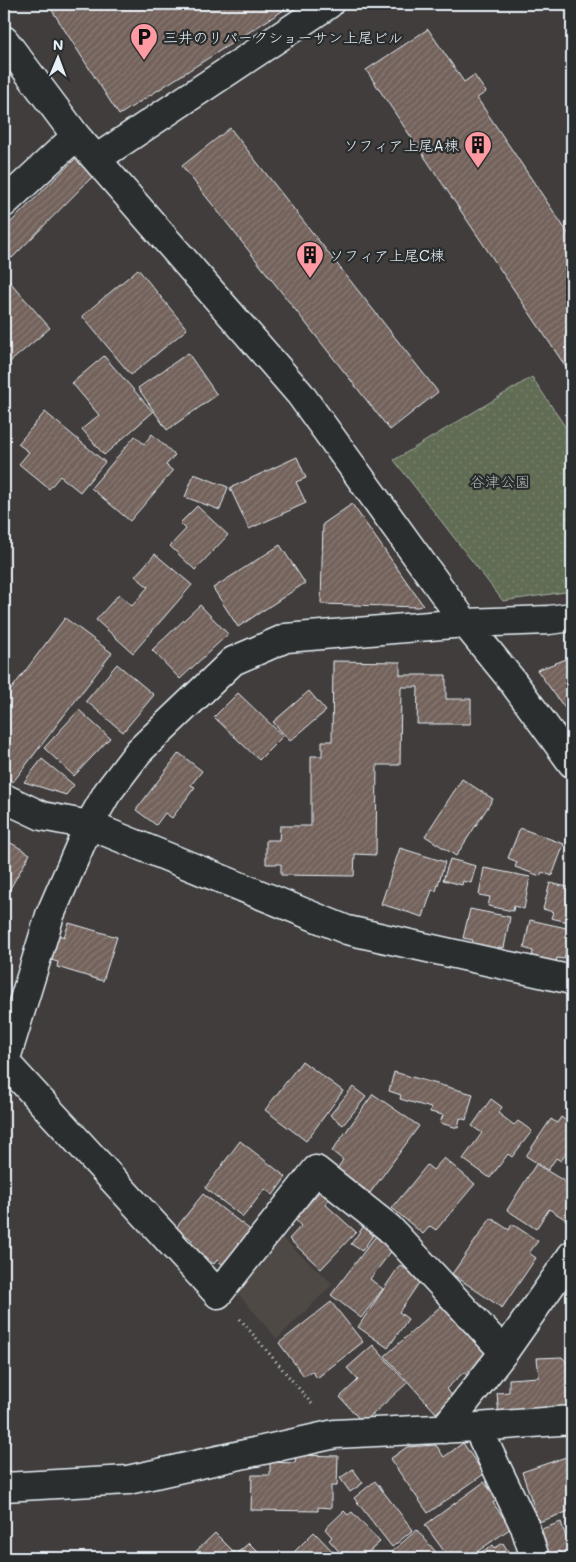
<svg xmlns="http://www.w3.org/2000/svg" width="576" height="1562" viewBox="0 0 576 1562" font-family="Mali,'Klee One',sans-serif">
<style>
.built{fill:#4f4845}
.park{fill:url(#park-dots);stroke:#a4aea6}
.building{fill:url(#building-hatch);stroke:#e8f1f8}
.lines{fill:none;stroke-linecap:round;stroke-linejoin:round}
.minor-casing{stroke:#e8f1f8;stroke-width:31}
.path{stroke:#e8f1f8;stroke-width:3;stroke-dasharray:1 4;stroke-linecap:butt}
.minor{stroke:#2a2d2e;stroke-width:28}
.labels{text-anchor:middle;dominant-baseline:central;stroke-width:4.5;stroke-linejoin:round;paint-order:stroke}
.poi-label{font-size:15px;fill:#e8f1f8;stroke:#2a2d2e;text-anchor:start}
.park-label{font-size:15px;fill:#abb5ae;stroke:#2a2d2e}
</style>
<defs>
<pattern id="park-dots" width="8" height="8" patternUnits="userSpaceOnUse" patternTransform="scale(1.25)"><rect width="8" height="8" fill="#616c53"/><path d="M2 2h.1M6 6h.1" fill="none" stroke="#78816c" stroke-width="1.8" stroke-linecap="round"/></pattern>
<pattern id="building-hatch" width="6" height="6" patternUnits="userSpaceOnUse" patternTransform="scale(1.25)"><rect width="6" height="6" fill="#73625b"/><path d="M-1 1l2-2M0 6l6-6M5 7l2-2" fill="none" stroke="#877973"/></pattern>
</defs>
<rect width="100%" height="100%" fill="#403d3c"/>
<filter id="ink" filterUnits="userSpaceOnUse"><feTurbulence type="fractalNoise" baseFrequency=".02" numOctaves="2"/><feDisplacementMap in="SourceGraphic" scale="10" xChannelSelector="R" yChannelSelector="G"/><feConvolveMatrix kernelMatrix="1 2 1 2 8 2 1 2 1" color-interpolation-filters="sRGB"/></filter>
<g filter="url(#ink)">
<path class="built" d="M282 1238 333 1284 277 1339 236 1291Z"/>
<path class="park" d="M532 377 572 437V591L503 601 394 460Z"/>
<path class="building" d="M48 4H285L287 8 119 115Z
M428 29 464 82 474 75 486 92 477 98 572 239V376L366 70Z
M230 128 438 392 390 430 182 166Z
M76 158 94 175 12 258 4 250V229Z
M138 269 187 329 131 375 82 316Z
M4 275 50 328 4 367Z
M188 353 217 395 167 430 138 388Z
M104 356 153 412 104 455 82 429 99 415 72 383Z
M45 412 105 462 80 492 60 476 49 489 19 464 29 452 18 444Z
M152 434 175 455 166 465 173 471 130 521 91 488 135 436 144 444Z
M297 457 306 478 296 482 306 503 249 529 230 488Z
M194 474 228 487 220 510 185 497Z
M352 504 423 605 418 607 321 604 323 524Z
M197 506 228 535 195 570 170 546 186 529 180 523Z
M280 545 305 583 238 627 213 588Z
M155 554 192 585 133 653 96 620 119 594 132 606 148 587 135 576Z
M200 605 228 634 180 679 152 650Z
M65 618 112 653 13 782 4 775V699Z
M572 657V718L537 670Z
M333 661 400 662V675H446V699H471V724H417L418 687H401L400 765H377L376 855 355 854 354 876 281 875V864H266V840H279L280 826H311V756H322V741H332Z
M117 664 154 695 123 732 86 701Z
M309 691 326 711 290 741 273 722Z
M238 693 283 736 259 760 214 717Z
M79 710 110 738 74 776 44 748Z
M179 753 202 771 191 785 195 787 172 818 165 813 156 825 136 810Z
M42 759 74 785 66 795 24 782Z
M462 779 493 799 456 856 425 836Z
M520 828 564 844 552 876 542 872 540 876 515 867 517 862 508 858Z
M4 839 30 854 4 899Z
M400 848 445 862 436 891 432 890 423 917 381 904Z
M450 859 476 866 471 883 463 881 462 885 443 880Z
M484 868 530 877 524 909 514 906 513 911 488 906 490 897 479 895Z
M550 883 572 888V923L551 918 553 912 543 909Z
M470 909 510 917 504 948 498 947 497 951 472 946 473 940 463 938Z
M530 920 571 929 564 959 557 958 556 963 532 957 533 951 524 948Z
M69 923 117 937 103 981 57 967 58 962 51 960 59 935 64 937Z
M302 1061 343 1091 306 1141 265 1110Z
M394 1072 473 1094 466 1120 460 1118 458 1128 440 1123 443 1115 430 1112 431 1108 400 1099 401 1095 389 1091Z
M353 1087 366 1097 343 1125 330 1115Z
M373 1094 419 1126 370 1193 337 1169 343 1160 332 1151Z
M491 1099 502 1107 498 1113 514 1125 518 1121 532 1131 512 1157 508 1154 490 1178 463 1159 482 1133 472 1126Z
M561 1117 572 1125V1156L567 1152 561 1161 556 1158 548 1170 526 1156 551 1119 557 1123Z
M240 1141 286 1177 273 1195 265 1189 243 1217 205 1188Z
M444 1158 475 1184 436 1230 430 1226 423 1234 392 1208 427 1165 433 1170Z
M536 1164 569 1184 566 1188 572 1192V1213L568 1221 549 1209 536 1229 507 1210Z
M321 1190 330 1198 325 1204 356 1232 321 1269 289 1239 301 1226 295 1219Z
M203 1194 253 1232 226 1267 217 1260 214 1264 189 1244 192 1240 176 1228Z
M491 1218 509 1230 512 1224 538 1241 529 1253 536 1258 502 1308 452 1274Z
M366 1223 376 1231 362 1251 351 1244Z
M376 1236 393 1249 370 1279 383 1289 361 1318 331 1295Z
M400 1265 421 1280 399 1312 408 1319 388 1348 358 1327Z
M331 1302 363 1342 317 1378 312 1371 304 1376 279 1343Z
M442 1305 491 1359 469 1378 464 1372 446 1389 454 1397 436 1413 385 1356Z
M373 1345 407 1383 363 1423 340 1397 358 1380 347 1368Z
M562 1357 572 1368V1407L499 1417 497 1393 509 1392V1379L539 1377 537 1358Z
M463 1443 484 1474 428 1513 390 1459 407 1447 436 1445 444 1457Z
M296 1455 338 1456 337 1486H331V1508L318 1507V1511L251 1510 252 1475H270V1462L295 1463Z
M572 1455V1510L539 1522 522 1472Z
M353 1469 363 1483 350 1492 340 1478Z
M375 1481 413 1530 392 1547 354 1498Z
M484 1482 498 1500 493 1503 511 1528 468 1558H449L425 1525Z
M344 1511 348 1515 352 1512 380 1542 362 1558H351L346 1553 343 1556 329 1540 332 1537 325 1529Z
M572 1520V1537L567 1522Z
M561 1522 567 1540 572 1538V1558H563L560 1551 548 1555 539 1530Z
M417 1530 441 1558H395L390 1553Z
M314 1532 339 1558H288Z
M215 1533 236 1554 249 1543 264 1558H189Z
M503 1543 512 1558H480L478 1554 493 1545 495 1548Z"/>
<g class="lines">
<defs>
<path id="minor" d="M4 40 76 136 300 394 465 623 510 678 572 763
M96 159 329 4
M4 203 76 136
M4 798 42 816 89 825 347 930 572 980
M5 1062 218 1294 316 1170 389 1228 504 1352
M4 1065 50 915 89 825 107 793 139 751 233 661 286 638 465 623 549 620 572 617
M477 1427 525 1527 535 1558
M444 1429 504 1352 572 1255
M4 1487 128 1480 335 1434 477 1427 572 1420"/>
</defs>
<use href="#minor" class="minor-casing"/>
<path class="path" d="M240 1319 312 1404"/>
<use href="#minor" class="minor"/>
</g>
</g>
<defs>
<symbol id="parking-pin" viewBox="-11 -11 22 30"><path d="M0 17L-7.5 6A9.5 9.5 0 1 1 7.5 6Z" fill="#ff9aa2" stroke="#2a2d2e"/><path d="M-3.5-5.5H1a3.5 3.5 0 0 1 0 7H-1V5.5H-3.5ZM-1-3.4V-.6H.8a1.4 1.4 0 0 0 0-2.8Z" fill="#111"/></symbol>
<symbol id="building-pin" viewBox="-11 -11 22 30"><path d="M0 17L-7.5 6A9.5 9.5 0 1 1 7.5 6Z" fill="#ff9aa2" stroke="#2a2d2e"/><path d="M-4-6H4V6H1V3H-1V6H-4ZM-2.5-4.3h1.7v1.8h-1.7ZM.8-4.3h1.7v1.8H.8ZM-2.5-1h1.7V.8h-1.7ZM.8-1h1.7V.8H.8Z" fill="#111"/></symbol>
</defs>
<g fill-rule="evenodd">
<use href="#parking-pin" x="128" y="21" width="32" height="43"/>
<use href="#building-pin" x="462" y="129" width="32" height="43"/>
<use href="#building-pin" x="294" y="239" width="32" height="43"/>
</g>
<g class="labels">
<g class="poi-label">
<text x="163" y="37">三井のリパークショーサン上尾ビル</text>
<text x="459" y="145" text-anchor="end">ソフィア上尾A棟</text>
<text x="329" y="255">ソフィア上尾C棟</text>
</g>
<g class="park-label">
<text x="500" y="481">谷津公園</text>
</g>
</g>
<rect width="576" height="1562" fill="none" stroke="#2a2d2e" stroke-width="20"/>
<rect x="10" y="10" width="556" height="1542" fill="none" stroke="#e8f1f8" stroke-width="2" filter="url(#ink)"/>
<g transform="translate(58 58) rotate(1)" stroke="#2a2d2e" stroke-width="4" paint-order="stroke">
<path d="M0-4L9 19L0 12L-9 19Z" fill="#e8f1f8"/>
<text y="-8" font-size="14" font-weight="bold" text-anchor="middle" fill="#e8f1f8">N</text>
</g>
</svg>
